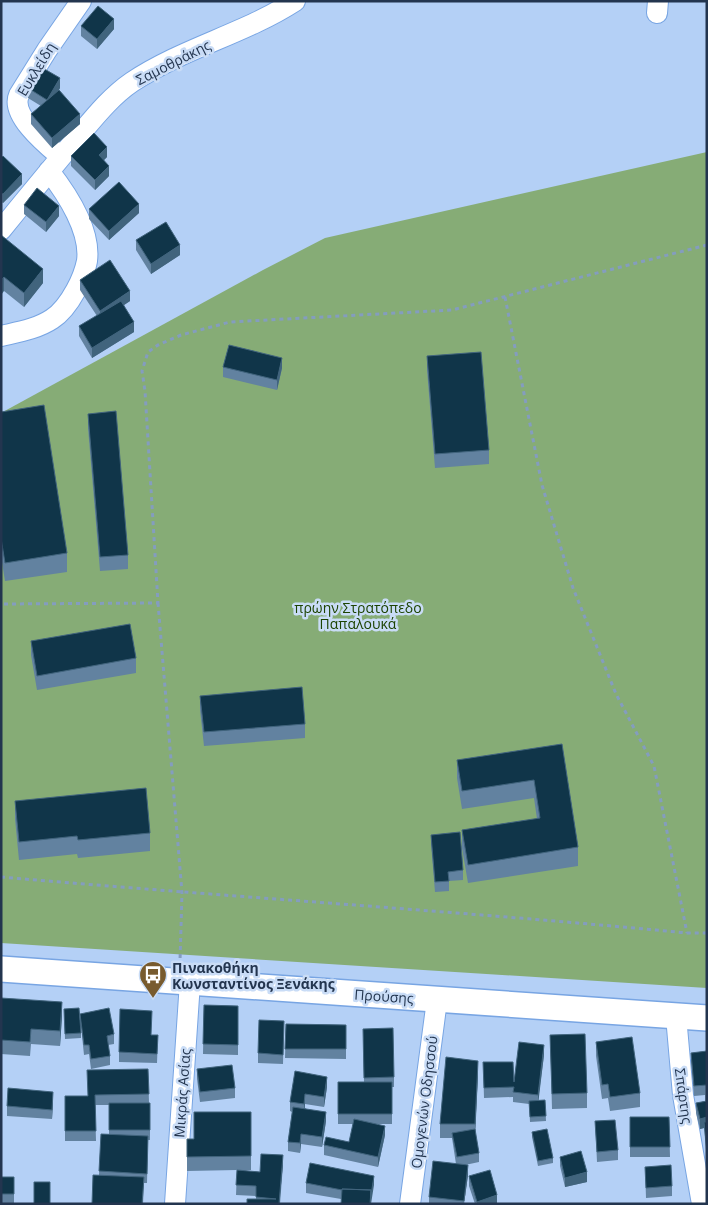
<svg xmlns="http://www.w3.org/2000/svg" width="708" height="1205" viewBox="0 0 708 1205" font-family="'Open Sans',sans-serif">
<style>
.green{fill:#86ac76}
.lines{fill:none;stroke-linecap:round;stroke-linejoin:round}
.minor-casing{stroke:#78a5e3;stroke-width:22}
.major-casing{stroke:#78a5e3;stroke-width:28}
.path{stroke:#849dbf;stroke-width:3;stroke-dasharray:4 4;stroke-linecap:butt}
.minor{stroke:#fff;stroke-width:20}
.major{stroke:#fff;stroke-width:25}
.wall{fill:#6282a0}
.shaded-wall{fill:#41647d}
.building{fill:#103549;stroke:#41647d}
.labels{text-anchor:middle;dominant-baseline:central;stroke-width:5;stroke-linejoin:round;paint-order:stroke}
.street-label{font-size:14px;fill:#23354f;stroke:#c9dcf6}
.park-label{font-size:14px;fill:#1c4301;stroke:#c9dcf6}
.poi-label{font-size:14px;font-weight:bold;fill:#23354f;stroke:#c9dcf6;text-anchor:start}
</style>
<rect width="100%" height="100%" fill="#b4d0f6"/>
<path class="green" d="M707 152V988L1 943V413L263 270 325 238Z"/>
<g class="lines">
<defs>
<path id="minor" d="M657 13 658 1
M61 157C47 145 10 115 19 95L47 50 81 1
M1 230C26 199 51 169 76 139 93 119 110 97 132 82 183 48 244 34 295 1
M1 336C18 332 37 329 52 319 63 312 70 301 76 290 81 281 85 271 87 261 91 231 67 194 49 171
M676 1016 683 1095 702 1204
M175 1204 190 982
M410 1204 437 1000"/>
<path id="major" d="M1 969 707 1018"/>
</defs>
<use href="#minor" class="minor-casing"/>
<use href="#major" class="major-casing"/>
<path class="path" d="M505 297 542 485 573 588 616 694 654 766 687 933
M158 603 182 893 180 961
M4 604 158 603 145 391 142 371 148 352 158 345 181 335 230 322 452 310 707 245
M1 877C230 897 459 911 687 933H707"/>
<use href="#minor" class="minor"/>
<use href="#major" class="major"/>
</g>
<path class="wall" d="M81 26 114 29 97 49 81 36Z
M28 88H60L58 92 80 124 52 148 31 124V114L41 106 28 98Z
M71 156 107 157 104 160 109 176 95 190 71 166Z
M1 158 22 184 3 203 1 202Z
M24 205 59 216 46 232 24 214Z
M89 209 139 213 109 240 89 219Z
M1 235 43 283 24 307 4 291Z
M136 240 180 255 151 274 136 250Z
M80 280 130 301 124 305 134 332 92 358 79 336V326L97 316 80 290Z
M427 356 489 450V464L435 468 427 370Z
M223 367 282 368 277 390 223 377Z
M1 412 67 553V572L5 581 1 556Z
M88 414 128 555V569L100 571 88 428Z
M31 641 136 658V673L37 690 31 655Z
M200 696 305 724V738L204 746 200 710Z
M562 744 578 847V866L468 883 462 848V830L537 819 534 798 462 809 457 778V760Z
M15 801 150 833V851L78 858 77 854 19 860 15 819Z
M431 835 463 870V880L449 881V891L435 892 431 844Z
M1 998 62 1016 60 1046 31 1044 30 1056 1 1054Z
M204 1005 238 1006V1055L203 1054Z
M64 1009 80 1021V1014L114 1034V1044L108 1045 110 1056V1065L91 1069 89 1054 84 1055 81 1026V1038L65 1039Z
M284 1021 283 1064 258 1063V1053Z
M286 1024 346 1025V1059L285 1058Z
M152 1035H158L157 1063 119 1062V1052Z
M550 1035 587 1093V1108L552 1109Z
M363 1039 394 1077V1087H392V1124H376L385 1135 378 1167 324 1155V1145L349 1142 353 1124H338V1082H364Z
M596 1042 640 1093V1107L610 1111 608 1098 602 1099 596 1056Z
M707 1051V1161L704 1128 700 1129 696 1113V1103L705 1101V1095L694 1096 691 1062V1053Z
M544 1055 538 1101 545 1100 546 1121 530 1122 529 1104 513 1102V1097L484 1098 483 1062 514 1082Z
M148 1069 149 1103H150V1140H148L147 1183H144L143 1204H92L99 1175 101 1134H109V1105H95L96 1141H65V1096H88Z
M197 1069 235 1088V1098L200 1102 197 1079Z
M478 1075 475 1131 479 1153V1162L465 1165 468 1175 464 1204H429V1197L456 1164 452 1138H440V1124Z
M327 1077V1087L324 1107 305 1104V1108L326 1121 322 1147 301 1144 300 1153 288 1151V1142L292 1112 290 1111V1102Z
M53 1102 52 1119 7 1116V1106Z
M251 1112V1170H241L260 1172 283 1165 280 1204 256 1199V1196L236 1195 237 1170 187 1171V1139H194Z
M630 1117H669L670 1157H630Z
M595 1121 618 1150V1160L597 1162Z
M532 1132 553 1158V1163L538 1166 532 1137Z
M560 1157 587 1182 565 1187 560 1166Z
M645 1167 672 1186V1196L646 1198Z
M469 1176 497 1204H475L469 1186Z
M1 1177H14V1203L1 1204Z
M306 1183 374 1185 341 1199 306 1193Z"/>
<path class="shaded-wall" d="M114 19V29L97 49V39Z
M60 78V88L47 109V100Z
M80 114V124L52 148V138Z
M107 147V157L99 165V155Z
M109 166V176L95 190V180Z
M22 174V184L3 203V194Z
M139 204V213L109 240V231Z
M59 206V216L46 232V222Z
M180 245V255L151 274V264Z
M43 269V283L24 307V293Z
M4 277V291L1 295V280Z
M130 291V301L100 321V311Z
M134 322V332L92 358V348Z
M282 358V368L277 390V380Z
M62 1002V1016L60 1046V1031Z
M544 1045V1055L538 1105V1095Z
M478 1061V1075L475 1139V1124Z
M327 1077V1087L324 1107V1097Z
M53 1092V1102L52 1119V1110Z
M305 1094V1104L304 1114V1104Z
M326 1112V1121L322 1147V1137Z
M707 1117V1127L704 1122V1128L700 1129V1119Z
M385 1126V1135L378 1167V1157Z
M301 1134V1144L300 1153V1143Z
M283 1155V1165L279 1204Z
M468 1165V1175L464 1204Z
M587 1172V1182L565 1187V1178Z
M374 1176V1185L371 1204H370L371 1190Z
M497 1195V1204H477V1202Z"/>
<path class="building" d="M98 6 114 19 97 39 81 26Z
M41 67 60 78 47 100 28 88Z
M59 90 80 114 52 138 31 114Z
M94 133 107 147 99 155 109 166 95 180 71 156Z
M3 156 22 174 3 194 1 192V158Z
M119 182 139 204 109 231 89 209Z
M37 188 59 206 46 222 24 205Z
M166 222 180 245 151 264 136 240Z
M1 235 43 269 24 293 4 277 1 280Z
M110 260 130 291 100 311 80 280Z
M121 301 134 322 92 348 79 326Z
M229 345 282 358 277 380 223 367Z
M481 352 489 450 435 454 427 356Z
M44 405 67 553 5 563 1 538V412Z
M116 411 128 555 100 557 88 414Z
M130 624 136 658 37 676 31 641Z
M302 687 305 724 204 732 200 696Z
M562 744 578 847 468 865 462 830 540 818 534 780 462 791 457 760Z
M146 788 150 833 78 840 77 836 19 842 15 801Z
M460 832 463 870 448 872 449 881 435 882 431 835Z
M1 998 62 1002 60 1031 31 1029 30 1042 1 1040Z
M204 1005 238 1006V1045L203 1044Z
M79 1008 81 1033 65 1034 64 1009Z
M109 1008 114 1034 107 1036 110 1056 91 1059 89 1045H84L80 1014Z
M120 1009 152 1011 151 1035H158L157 1054 119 1052Z
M259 1020 284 1021 283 1055 258 1053Z
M286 1024 346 1025V1049H285Z
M393 1028 394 1077 364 1078 363 1029Z
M585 1034 587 1093 552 1094 550 1035Z
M632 1037 640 1093 610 1097 608 1084 602 1085 596 1042Z
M519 1042 544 1045 538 1095 513 1092 514 1087 484 1088 483 1062H513L514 1082Z
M707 1051V1085L694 1086 691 1053Z
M446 1057 478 1061 475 1124H440Z
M232 1065 235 1088 200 1092 197 1069Z
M148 1069 149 1094 95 1095 96 1131H65V1096H88L87 1070Z
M295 1071 327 1077 324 1097 305 1094 304 1104 290 1102Z
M338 1082H392V1114H338Z
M8 1088 53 1092 52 1110 7 1106Z
M545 1100 546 1116 530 1117 529 1101Z
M707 1101V1117L700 1119 696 1103Z
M109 1103H150V1130H109Z
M293 1107 326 1112 322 1137 301 1134 300 1143 288 1142Z
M194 1112H251V1156L187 1157V1139H194Z
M630 1117H669L670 1147H630Z
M354 1119 385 1126 378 1157 324 1145 326 1137 349 1142Z
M615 1120 618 1150 597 1152 595 1121Z
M704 1122H707V1151Z
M475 1129 479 1153 457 1157 452 1133Z
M547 1129 553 1158 538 1161 532 1132Z
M101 1134 148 1136 147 1174 99 1171Z
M581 1151 587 1172 565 1178 560 1157Z
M261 1154 283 1155 279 1204H247V1199H276L256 1197V1186L236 1185 237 1170 260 1172Z
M433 1161 468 1165 464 1201 429 1197Z
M310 1163 374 1176 371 1195V1190L342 1189V1190L306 1183Z
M671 1165 672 1186 646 1188 645 1167Z
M490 1170 497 1195 477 1202 469 1176Z
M93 1175 144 1177 142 1204H92Z
M1 1177H14V1194H1Z
M34 1182H50V1204H34Z
M342 1189 371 1190 370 1204H341Z"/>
<defs>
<symbol id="bus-pin" viewBox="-11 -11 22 30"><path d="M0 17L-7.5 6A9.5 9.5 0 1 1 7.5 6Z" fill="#785b2e" stroke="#c9dcf6"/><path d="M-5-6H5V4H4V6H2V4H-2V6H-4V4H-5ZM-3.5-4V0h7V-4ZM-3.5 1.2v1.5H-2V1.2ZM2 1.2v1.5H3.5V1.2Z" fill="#fff"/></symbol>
</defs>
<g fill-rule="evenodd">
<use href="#bus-pin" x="137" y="959" width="32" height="43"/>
</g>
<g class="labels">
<g class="street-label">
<text transform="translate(173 62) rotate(-27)">Σαμοθράκης</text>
<text transform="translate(36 69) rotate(-59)">Ευκλείδη</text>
<text transform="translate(384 996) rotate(4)">Προύσης</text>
<text transform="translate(182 1093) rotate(-86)">Μικράς Ασίας</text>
<text transform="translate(684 1096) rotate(82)">Σπάρτης</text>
<text transform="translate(424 1102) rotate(-83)">Ομογενών Οδησσού</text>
</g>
<g class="park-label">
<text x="358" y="607">πρώην Στρατόπεδο<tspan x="358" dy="16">Παπαλουκά</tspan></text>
</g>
<g class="poi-label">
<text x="172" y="967">Πινακοθήκη<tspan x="172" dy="16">Κωνσταντίνος Ξενάκης</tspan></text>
</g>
</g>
<rect width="708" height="1205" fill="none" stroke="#23354f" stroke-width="5"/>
</svg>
